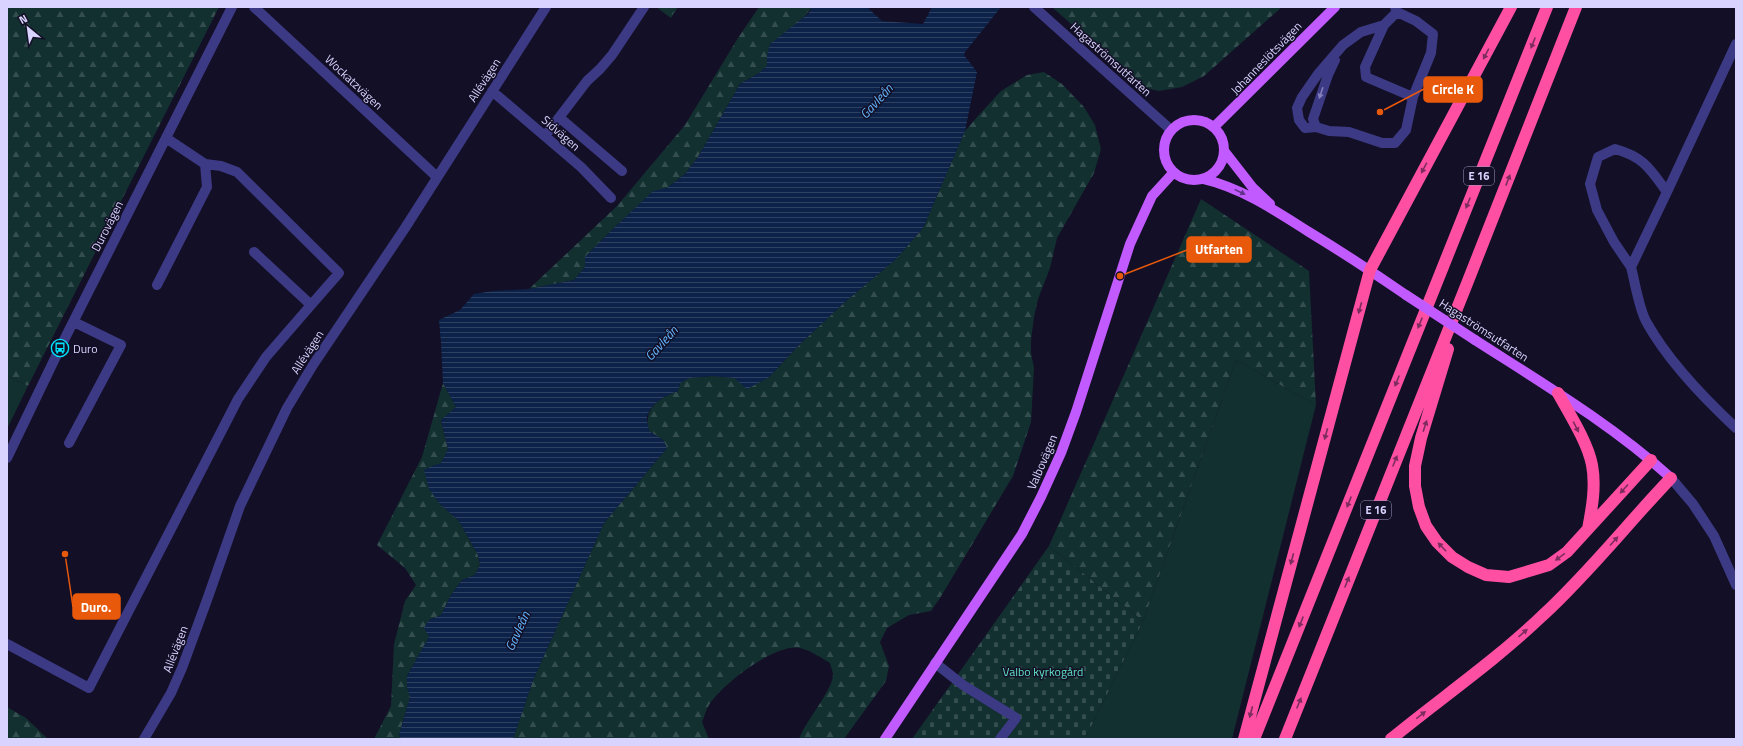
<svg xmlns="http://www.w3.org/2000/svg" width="1743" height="746" viewBox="0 0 1743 746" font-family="'Titillium Web',sans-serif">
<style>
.green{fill:#12302f}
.forest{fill:url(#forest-firs)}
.cemetery{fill:url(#cemetery-stones)}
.park{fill:url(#park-crowns)}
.water{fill:url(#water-rules)}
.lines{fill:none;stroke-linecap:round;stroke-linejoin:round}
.minor{stroke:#3d3a85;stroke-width:10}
.major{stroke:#c25bff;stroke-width:10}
.highway{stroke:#ff4fa3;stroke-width:12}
.major-bridge{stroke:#c25bff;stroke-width:10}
.oneway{fill:#7d2c5e}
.oneway2{fill:#837fbc}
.oneway3{fill:#623188}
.labels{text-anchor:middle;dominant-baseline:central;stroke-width:3;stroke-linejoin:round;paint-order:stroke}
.shield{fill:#130f26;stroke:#9e99be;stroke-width:1}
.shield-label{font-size:11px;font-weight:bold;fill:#d9d4ff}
.street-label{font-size:12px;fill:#d9d4ff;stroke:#130f26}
.poi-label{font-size:12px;fill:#d9d4ff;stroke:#130f26;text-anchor:start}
.park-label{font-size:12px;fill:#5fe0c0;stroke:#130f26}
.water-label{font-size:13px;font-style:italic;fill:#62b6ff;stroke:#130f26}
.leader{fill:none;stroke:#e8590c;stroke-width:1.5}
.callout-dot{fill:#e8590c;stroke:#130f26;stroke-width:1.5}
.callout{fill:#e8590c;stroke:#e8590c;stroke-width:1.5}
.callout-label{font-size:13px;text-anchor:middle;font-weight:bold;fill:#fff}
</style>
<defs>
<pattern id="forest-firs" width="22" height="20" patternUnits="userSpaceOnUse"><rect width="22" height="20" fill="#12302f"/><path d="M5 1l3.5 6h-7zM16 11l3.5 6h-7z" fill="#344d4e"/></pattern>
<pattern id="cemetery-stones" width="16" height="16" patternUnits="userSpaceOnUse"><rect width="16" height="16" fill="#12302f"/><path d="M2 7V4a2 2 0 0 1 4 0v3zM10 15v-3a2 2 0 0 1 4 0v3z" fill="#344d4e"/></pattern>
<pattern id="park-crowns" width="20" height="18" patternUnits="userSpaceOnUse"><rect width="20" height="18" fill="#12302f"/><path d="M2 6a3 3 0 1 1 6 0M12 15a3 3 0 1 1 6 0" fill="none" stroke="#344d4e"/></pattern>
<pattern id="water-rules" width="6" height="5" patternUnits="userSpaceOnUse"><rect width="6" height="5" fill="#0c2248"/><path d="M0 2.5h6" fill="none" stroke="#2f4163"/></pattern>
</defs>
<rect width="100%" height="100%" fill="#130f26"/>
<path class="green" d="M1236 360 1316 405 1232 739H1085L1143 621Z
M7 376 28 386 7 429Z"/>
<path class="forest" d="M7 7H219L28 386 7 376Z
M759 7 811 8C797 31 767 34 767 66L759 73 740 84 698 157 685 174 667 188 653 192 615 227 585 257V267L574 280 529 289 617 206 685 125 738 38Z
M1052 7H1282L1204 76 1182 87 1159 91 1142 87Z
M1044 72 1062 84 1084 107 1095 125 1101 149 1094 173 1057 238 1050 268 1038 299 1034 317 1031 340V353L1034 368 1031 422 1013 476 940 598 931 611 909 615 887 628 880 642 889 666 886 681 844 739H799C805 722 832 691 833 675 833 672 831 667 830 663 821 658 810 650 800 648 775 643 721 685 709 705 706 710 704 717 702 722L709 739H513L533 680 604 523 667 448 663 440 649 431C648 427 647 422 648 418 649 404 666 395 678 391L680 383 688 378 712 376 734 378H768L801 343 846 301 895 260 923 228 965 131 978 116 1001 91 1027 75Z
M1201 199 1309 271 1316 405 1236 360 1143 621 1049 546Z
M443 383 456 407 441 421 448 449 441 464 432 466 439 503 459 521 478 555 480 565 475 575 462 580 451 595 441 615 429 620V637L407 676V687L410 697 399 735 401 739H374L391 706 394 644 405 601 416 585 405 568 377 545 422 457Z
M7 707 26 718 48 739H7Z"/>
<path class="cemetery" d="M1049 546 1143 621 1085 739H912Z"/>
<path class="park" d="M656 7H678L671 18Z"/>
<path class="water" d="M812 7H867L882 21 923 24 932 7H1001L965 52 964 55 977 72 965 131 923 228 895 260 846 301 801 343 768 378 747 389 734 378 712 376 689 378 680 383 678 391C666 395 649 404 647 418 647 422 648 427 649 431L663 440 667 448 604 523 533 680 513 739H401L399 735 410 697 407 687V676L429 637 424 628 429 620 441 615 451 595 462 580 475 575 480 565 478 555 459 521 439 503 429 489 424 470 432 466 441 463 448 449 441 420 456 407 443 383 441 343 439 320 460 310 474 294 493 291 529 289 574 280 585 267V257L615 227 653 191 667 188 685 174 698 157 740 84 759 73 767 66V56L770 44 808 14Z"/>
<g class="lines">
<path class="minor" d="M254 7 437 177
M1034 7 1171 130
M1395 7 1397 12 1416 21 1433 34 1431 53 1413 97 1366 77 1365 67 1384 25 1397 12
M1384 25 1361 32 1343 45 1318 74 1302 97 1297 108 1299 120 1305 128 1316 127 1329 131 1349 132 1382 143H1395L1406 130 1413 97
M1736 44 1667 192 1631 267C1635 282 1639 310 1647 323 1667 359 1706 400 1736 428
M492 91 581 167 611 198
M560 118 622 171
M1316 127 1313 119 1328 75 1335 60
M545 136 587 81 600 69 612 55 644 7
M205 164 221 166 237 172 339 273 311 305
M1631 267 1614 242 1597 210 1590 184 1598 157 1615 149C1644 157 1650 169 1667 192
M157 285 207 187 205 164 166 138
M69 443 121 345 74 322
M7 458 60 348 232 7
M1671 478 1693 504 1714 536 1736 585
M7 644 89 688 238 399 266 357 311 305 254 252
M935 663 963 685 1016 718 1000 739
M144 739 171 693 182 668 207 600 240 506 287 408 313 365 405 228 546 7"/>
<path class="major" d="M1164 150a30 30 0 1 1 60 0a30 30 0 1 1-60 0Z
M1214 127 1335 7
M1225 152 1253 188 1270 204
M1203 179C1242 188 1276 211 1309 232 1342 252 1374 273 1406 295
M1475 340C1542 383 1611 424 1671 478
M885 739 1022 534 1041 497 1061 453 1076 412 1130 244 1152 196 1173 173"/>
<path class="highway" d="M1448 349 1421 438 1415 466V486L1419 507 1426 526 1437 542 1452 557 1468 567 1486 575 1509 577 1549 565 1567 552 1651 460
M1558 393C1569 413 1588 443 1592 465 1596 486 1592 508 1588 529
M1244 739 1370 270 1511 7
M1254 739 1547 7
M1285 739 1468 281 1576 7
M1391 739C1441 698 1495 661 1542 616 1588 574 1627 524 1671 478"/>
<path class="major-bridge" d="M1406 295 1475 340"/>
</g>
<defs><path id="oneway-solid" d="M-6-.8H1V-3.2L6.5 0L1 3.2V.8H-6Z"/></defs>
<g class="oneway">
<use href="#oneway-solid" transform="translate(1533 43) rotate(112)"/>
<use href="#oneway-solid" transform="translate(1486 54) rotate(118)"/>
<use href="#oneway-solid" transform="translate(1424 168) rotate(118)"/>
<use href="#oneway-solid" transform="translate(1508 180) rotate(-69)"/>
<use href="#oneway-solid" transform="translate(1468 203) rotate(112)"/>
<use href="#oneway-solid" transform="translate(1360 308) rotate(105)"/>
<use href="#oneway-solid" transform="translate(1420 323) rotate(112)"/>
<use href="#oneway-solid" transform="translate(1397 381) rotate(112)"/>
<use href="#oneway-solid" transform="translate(1425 426) rotate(-72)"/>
<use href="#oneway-solid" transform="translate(1576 427) rotate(63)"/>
<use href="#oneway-solid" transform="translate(1326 434) rotate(105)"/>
<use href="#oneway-solid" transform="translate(1395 461) rotate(-68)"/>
<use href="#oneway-solid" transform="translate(1624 489) rotate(132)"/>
<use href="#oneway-solid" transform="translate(1349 502) rotate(112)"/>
<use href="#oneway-solid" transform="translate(1614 541) rotate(-48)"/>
<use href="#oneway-solid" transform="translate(1442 547) rotate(-134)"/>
<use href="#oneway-solid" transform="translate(1560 557) rotate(144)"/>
<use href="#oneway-solid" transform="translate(1292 559) rotate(105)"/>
<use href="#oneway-solid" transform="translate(1347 582) rotate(-68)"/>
<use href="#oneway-solid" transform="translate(1301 622) rotate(112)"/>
<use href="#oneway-solid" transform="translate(1523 633) rotate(-41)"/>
<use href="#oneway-solid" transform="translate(1299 703) rotate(-68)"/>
<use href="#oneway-solid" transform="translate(1251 712) rotate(105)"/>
<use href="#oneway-solid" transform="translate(1421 715) rotate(-38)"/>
</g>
<use class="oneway2" href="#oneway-solid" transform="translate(1321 93) rotate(109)"/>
<use class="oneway3" href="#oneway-solid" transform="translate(1240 192) rotate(26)"/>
<defs>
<symbol id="bus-ring" viewBox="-11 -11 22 22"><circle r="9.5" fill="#130f26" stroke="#00e5ff" stroke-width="1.5"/><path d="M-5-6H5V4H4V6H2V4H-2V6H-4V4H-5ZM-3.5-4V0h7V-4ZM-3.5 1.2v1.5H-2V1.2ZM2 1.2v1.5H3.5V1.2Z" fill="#00e5ff"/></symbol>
</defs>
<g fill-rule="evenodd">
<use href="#bus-ring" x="50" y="338" width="20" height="20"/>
</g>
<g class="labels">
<g class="shield">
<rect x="1464" y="167" width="30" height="18" rx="3"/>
<rect x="1361" y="501" width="30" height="18" rx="3"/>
</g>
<g class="shield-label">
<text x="1479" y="176">E 16</text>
<text x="1376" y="510">E 16</text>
</g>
<g class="street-label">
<text transform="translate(1266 58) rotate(-46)">Johanneslötsvägen</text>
<text transform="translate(1111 59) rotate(42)">Hagaströmsutfarten</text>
<text transform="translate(484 80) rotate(-57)">Allévägen</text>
<text transform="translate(354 82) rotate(43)">Wockatzvägen</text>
<text transform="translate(561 133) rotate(41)">Sidvägen</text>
<text transform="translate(107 226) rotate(-63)">Durovägen</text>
<text transform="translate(1484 330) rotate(33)">Hagaströmsutfarten</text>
<text transform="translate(307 352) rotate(-57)">Allévägen</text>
<text transform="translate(1042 462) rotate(-67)">Valbovägen</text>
<text transform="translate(175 649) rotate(-69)">Allévägen</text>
</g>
<g class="poi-label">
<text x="73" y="348">Duro</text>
</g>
<g class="park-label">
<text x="1043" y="671">Valbo kyrkogård</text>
</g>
<g class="water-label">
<text transform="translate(876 101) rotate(-48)">Gavleån</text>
<text transform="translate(661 343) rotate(-48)">Gavleån</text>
<text transform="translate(517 631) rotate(-66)">Gavleån</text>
</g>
</g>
<path class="leader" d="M1380 112L1424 89M1120 276L1187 250M65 554L73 607"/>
<g class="callout-dot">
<circle cx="1380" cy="112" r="4"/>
<circle cx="1120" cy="276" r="4"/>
<circle cx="65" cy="554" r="4"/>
</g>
<g class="callout">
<rect x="1424" y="77" width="58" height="25" rx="4"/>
<rect x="1187" y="237" width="64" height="25" rx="4"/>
<rect x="73" y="594" width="47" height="25" rx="4"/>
</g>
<g class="callout-label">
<text x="1453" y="94">Circle K</text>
<text x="1219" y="254">Utfarten</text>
<text x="96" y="612">Duro.</text>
</g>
<rect width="1743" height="746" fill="none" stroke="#d9d4ff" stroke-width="16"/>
<g transform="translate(28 28) rotate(331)" stroke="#130f26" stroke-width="3" paint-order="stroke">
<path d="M0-3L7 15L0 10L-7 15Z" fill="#d9d4ff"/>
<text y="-6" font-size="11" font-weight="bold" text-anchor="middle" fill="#d9d4ff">N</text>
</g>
</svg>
